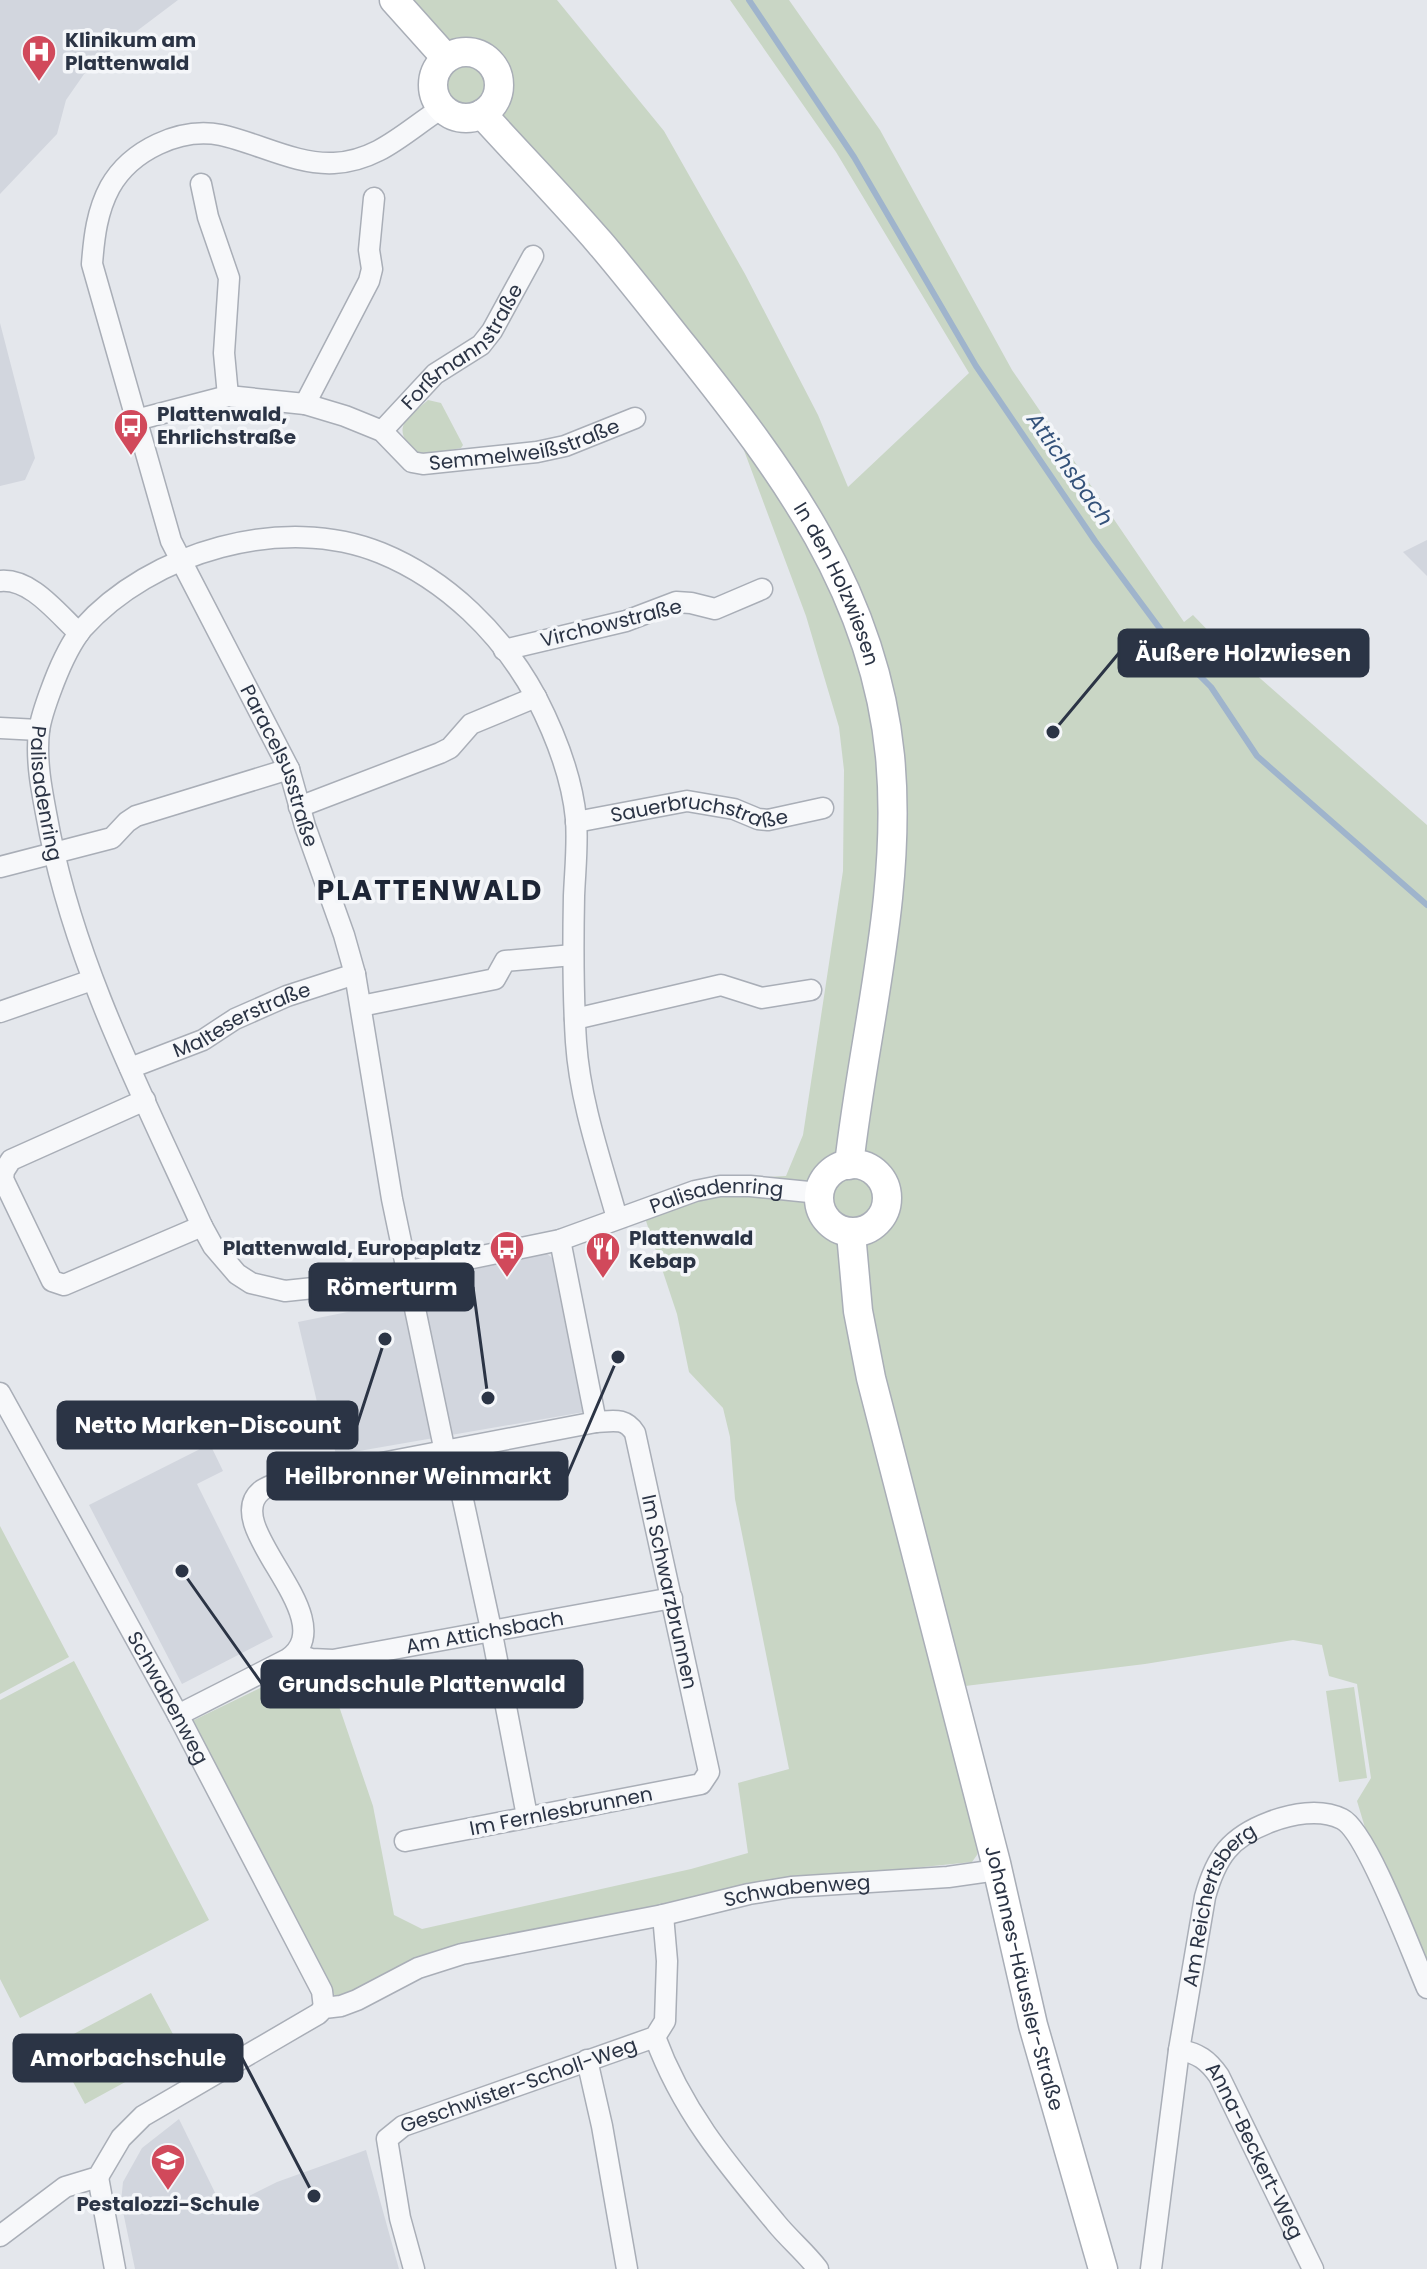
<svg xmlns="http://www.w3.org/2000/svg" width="1427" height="2269" viewBox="0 0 1427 2269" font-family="Poppins,sans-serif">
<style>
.built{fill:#d2d6de}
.green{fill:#c9d6c5}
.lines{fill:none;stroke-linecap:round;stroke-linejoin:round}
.stream{stroke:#9fb4cc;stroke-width:6}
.street-casing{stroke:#a9aeb7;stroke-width:23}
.secondary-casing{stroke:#a9aeb7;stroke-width:31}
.street{stroke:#f7f8fa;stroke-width:20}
.secondary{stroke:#fff;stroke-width:28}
.labels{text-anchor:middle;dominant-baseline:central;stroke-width:7;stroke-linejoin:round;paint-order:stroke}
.poi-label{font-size:20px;font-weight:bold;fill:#2b3445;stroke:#f4f6f9;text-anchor:start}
.street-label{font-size:20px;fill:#2b3445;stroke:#f4f6f9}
.water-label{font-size:22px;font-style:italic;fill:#34527a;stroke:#f4f6f9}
.district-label{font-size:28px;font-weight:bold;letter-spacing:2px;fill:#1d2536;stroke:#f4f6f9}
.leader{fill:none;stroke:#2b3445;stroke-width:3}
.callout-dot{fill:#2b3445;stroke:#f4f6f9;stroke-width:3}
.callout{fill:#2b3445;stroke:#2b3445;stroke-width:3}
.callout-label{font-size:22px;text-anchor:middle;font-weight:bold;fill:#fff}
</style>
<rect width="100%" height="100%" fill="#e4e7ec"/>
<path class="built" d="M0 0H178L89 67 66 100 57 134 0 194Z
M0 323 35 458 25 480 0 486Z
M1427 540V576L1403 552Z
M546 1253 557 1262 584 1412 336 1455 328 1420 317 1402 298 1322 407 1300 427 1280Z
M210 1444 223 1471 197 1484 273 1637 182 1684 89 1505Z
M179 2119 223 2209 277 2182 366 2150 399 2269H135L121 2202 123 2182 142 2148Z"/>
<path class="green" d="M395 0H557L664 131 745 274 818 415 848 487 969 373 836 152 730 0H789L880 130 1012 370 1184 622 1193 615 1221 644 1427 825V1974L1366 1831 1357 1801 1371 1778 1357 1684 1329 1676 1322 1645 1293 1640 1145 1664 949 1688 981 1835 977 1855 972 1862 796 1880 555 1929 337 2000 190 1722 299 1669H322L327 1671 373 1806 394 1915 422 1929 691 1869 748 1853 738 1783 789 1769 735 1499 730 1437 723 1408 689 1372 677 1314 642 1209 762 1186 765 1177 786 1176 803 1135 843 871 844 770 839 727 806 616 721 389 493 106C512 73 489 47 454 51Z
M445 85a20 20 0 1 1 40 0a20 20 0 1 1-40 0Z
M428 400 441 403 463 445 461 448 422 455C414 452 412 448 407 442 393 424 415 412 428 400Z
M0 1526 69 1657 0 1694Z
M74 1661 209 1920 20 2018 0 1979V1700Z
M1354 1687 1367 1778 1339 1782 1326 1691Z
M151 1993 182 2051 85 2104 53 2045Z"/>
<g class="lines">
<path class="stream" d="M749 0 854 157 976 366 1095 541 1181 657 1211 687 1257 756 1427 905"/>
<defs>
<g id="street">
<path id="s1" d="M442 108C407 130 379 161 334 163 296 165 258 143 221 135 180 127 131 150 110 187 97 211 94 237 92 264L171 541 289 769 305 826 344 935 355 974 392 1199 445 1452 458 1477 491 1629 527 1816"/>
<path d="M201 184 208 217 229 278 224 353 228 396"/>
<path d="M305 404 369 281 372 269 369 250 374 198"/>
<path id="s2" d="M136 420 228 396 305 404 345 416 382 431 412 462 423 464 537 452 565 446 635 418"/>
<path id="s3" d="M382 431 435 374 481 345 492 331 533 256"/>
<path d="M0 581C31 578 57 613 79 633"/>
<path d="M504 650 626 621 676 602 691 603 715 609 762 589"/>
<path d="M0 728 39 730"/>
<path d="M299 807 440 753 450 748 471 724 536 697"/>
<path id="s4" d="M576 822 687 801 734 809 758 819 768 820 823 808"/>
<path d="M0 867 112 838 127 822 136 816 289 769"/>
<path d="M361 1006 495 979 505 961 573 955"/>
<path d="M0 1012 92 980"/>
<path d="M575 1019 721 985 762 998 811 990"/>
<path id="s5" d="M130 1068 203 1040 235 1019 287 996 355 974"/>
<path d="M145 1100 11 1160 4 1171 3 1179 52 1281 64 1285 202 1226"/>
<path id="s6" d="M617 1218C601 1161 580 1102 576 1042 573 994 573 945 574 896 575 871 578 844 576 819 572 777 555 734 536 697 502 634 447 580 381 553 284 513 150 552 82 629 70 644 61 664 54 682 48 698 41 715 39 731 35 765 44 801 50 834 78 972 144 1098 202 1226L213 1246 237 1274 251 1283 285 1291 342 1285 560 1240 695 1191 720 1186H750L819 1193"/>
<path d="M560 1240 596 1422"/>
<path id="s7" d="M0 1393 178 1715 322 1991 324 2008"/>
<path id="s8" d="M296 1654 311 1659 333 1660 672 1598"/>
<path id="s9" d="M178 1715 288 1659C346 1618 218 1527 261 1491 275 1479 336 1472 356 1468 436 1453 516 1438 596 1422 613 1421 625 1417 635 1433L709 1772 701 1784 405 1841"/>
<path d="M655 2037C682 2111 727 2164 776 2223 789 2239 805 2252 818 2269"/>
<path id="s10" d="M1179 2050C1198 2053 1208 2060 1219 2076L1313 2269"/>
<path d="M587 2060 602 2126 627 2269"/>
<path d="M98 2177 115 2269"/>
<path id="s11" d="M0 2236 65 2187 98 2177 121 2138 143 2116 318 2014 324 2008 341 2006 357 2000 418 1968 462 1954 663 1915 749 1894 791 1887 948 1877 997 1870"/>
<path id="s12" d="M414 2269 400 2218 387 2139 403 2126 655 2037 665 2021 667 1961 663 1915"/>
<path id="s13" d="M1151 2269 1179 2050 1205 1897C1216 1857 1230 1837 1270 1822 1291 1814 1320 1808 1342 1819 1367 1831 1413 1956 1427 1988"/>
</g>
<g id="secondary">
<path d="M394 0 446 58"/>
<circle cx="466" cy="85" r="33"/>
<path id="s14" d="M482 114C521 157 562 199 600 243 629 277 656 312 684 347 783 471 874 592 890 756 903 893 864 1030 849 1165"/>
<circle cx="853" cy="1198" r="34"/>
<path id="s15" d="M851 1233 858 1311 871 1378 996 1863 1033 2025 1103 2269"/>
</g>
</defs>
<use href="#street" class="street-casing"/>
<use href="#secondary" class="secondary-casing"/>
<use href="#street" class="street"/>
<use href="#secondary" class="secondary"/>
</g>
<defs>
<symbol id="hospital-pin" viewBox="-11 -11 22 30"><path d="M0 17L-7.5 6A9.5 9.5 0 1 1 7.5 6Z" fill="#d1495b" stroke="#f4f6f9"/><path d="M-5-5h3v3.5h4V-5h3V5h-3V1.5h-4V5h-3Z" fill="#fff"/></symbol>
<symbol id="bus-pin" viewBox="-11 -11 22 30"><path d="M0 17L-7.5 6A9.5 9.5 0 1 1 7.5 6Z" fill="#d1495b" stroke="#f4f6f9"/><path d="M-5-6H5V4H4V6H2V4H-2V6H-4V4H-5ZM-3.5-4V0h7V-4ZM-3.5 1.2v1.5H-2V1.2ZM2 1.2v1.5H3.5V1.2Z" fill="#fff"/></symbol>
<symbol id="restaurant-pin" viewBox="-11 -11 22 30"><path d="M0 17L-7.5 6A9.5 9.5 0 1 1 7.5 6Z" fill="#d1495b" stroke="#f4f6f9"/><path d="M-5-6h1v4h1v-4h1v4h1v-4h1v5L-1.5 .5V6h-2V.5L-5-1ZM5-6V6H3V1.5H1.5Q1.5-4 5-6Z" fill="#fff"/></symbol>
<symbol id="school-pin" viewBox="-11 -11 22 30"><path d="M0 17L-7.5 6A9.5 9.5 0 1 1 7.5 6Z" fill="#d1495b" stroke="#f4f6f9"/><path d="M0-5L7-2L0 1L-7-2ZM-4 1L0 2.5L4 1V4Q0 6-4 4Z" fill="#fff"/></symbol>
</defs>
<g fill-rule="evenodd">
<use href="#hospital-pin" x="19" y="32" width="40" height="54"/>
<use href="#bus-pin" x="111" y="406" width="40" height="54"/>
<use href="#bus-pin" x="487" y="1228" width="40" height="54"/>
<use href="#restaurant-pin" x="583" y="1229" width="40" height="54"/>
<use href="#school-pin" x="148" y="2141" width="40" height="54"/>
</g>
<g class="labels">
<g class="poi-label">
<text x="65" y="40">Klinikum am<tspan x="65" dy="23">Plattenwald</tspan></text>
<text x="157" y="414">Plattenwald,<tspan x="157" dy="23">Ehrlichstraße</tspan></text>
<text x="629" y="1238">Plattenwald<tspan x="629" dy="23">Kebap</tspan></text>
<text x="481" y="1248" text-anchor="end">Plattenwald, Europaplatz</text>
<text x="168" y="2204" text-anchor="middle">Pestalozzi-Schule</text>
</g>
<g class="street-label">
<text stroke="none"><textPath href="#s3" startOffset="118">Forßmannstraße</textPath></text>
<text stroke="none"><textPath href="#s2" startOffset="412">Semmelweißstraße</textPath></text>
<text stroke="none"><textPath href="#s14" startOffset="592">In den Holzwiesen</textPath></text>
<text transform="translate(611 623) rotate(-14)">Virchowstraße</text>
<text stroke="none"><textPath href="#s1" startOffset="988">Paracelsusstraße</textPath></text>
<text stroke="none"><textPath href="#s6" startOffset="1250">Palisadenring</textPath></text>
<text stroke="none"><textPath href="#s4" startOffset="126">Sauerbruchstraße</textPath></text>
<text stroke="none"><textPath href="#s5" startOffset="122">Malteserstraße</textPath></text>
<text stroke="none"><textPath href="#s6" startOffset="2268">Palisadenring</textPath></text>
<text stroke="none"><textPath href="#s9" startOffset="860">Im Schwarzbrunnen</textPath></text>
<text stroke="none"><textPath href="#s8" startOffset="192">Am Attichsbach</textPath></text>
<text stroke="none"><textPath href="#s7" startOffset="348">Schwabenweg</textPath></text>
<text transform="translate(561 1811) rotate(-11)">Im Fernlesbrunnen</text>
<text stroke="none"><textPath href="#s11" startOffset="894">Schwabenweg</textPath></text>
<text stroke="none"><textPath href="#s13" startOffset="374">Am Reichertsberg</textPath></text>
<text stroke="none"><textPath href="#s15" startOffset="766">Johannes-Häussler-Straße</textPath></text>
<text stroke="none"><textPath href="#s12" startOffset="276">Geschwister-Scholl-Weg</textPath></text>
<text stroke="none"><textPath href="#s10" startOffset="132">Anna-Beckert-Weg</textPath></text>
</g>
<g class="water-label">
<text transform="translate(1070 469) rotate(55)">Attichsbach</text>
</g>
<g class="district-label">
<text x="430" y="890">PLATTENWALD</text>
</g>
</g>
<path class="leader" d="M1053 732L1119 653M488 1398L473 1287M385 1339L357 1425M618 1357L567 1476M182 1571L262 1684M314 2196L242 2058"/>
<g class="callout-dot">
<circle cx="1053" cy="732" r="8"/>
<circle cx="488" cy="1398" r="8"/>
<circle cx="385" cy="1339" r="8"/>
<circle cx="618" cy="1357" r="8"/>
<circle cx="182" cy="1571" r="8"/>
<circle cx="314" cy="2196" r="8"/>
</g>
<g class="callout">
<rect x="1119" y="630" width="249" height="46" rx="8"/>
<rect x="310" y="1264" width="163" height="46" rx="8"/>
<rect x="58" y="1402" width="299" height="46" rx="8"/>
<rect x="268" y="1453" width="299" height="46" rx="8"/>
<rect x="262" y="1661" width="320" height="46" rx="8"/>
<rect x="14" y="2035" width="228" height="46" rx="8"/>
</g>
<g class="callout-label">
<text x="1243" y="661">Äußere Holzwiesen</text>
<text x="392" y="1295">Römerturm</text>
<text x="208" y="1433">Netto Marken-Discount</text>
<text x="418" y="1484">Heilbronner Weinmarkt</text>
<text x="422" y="1692">Grundschule Plattenwald</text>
<text x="128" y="2066">Amorbachschule</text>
</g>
</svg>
